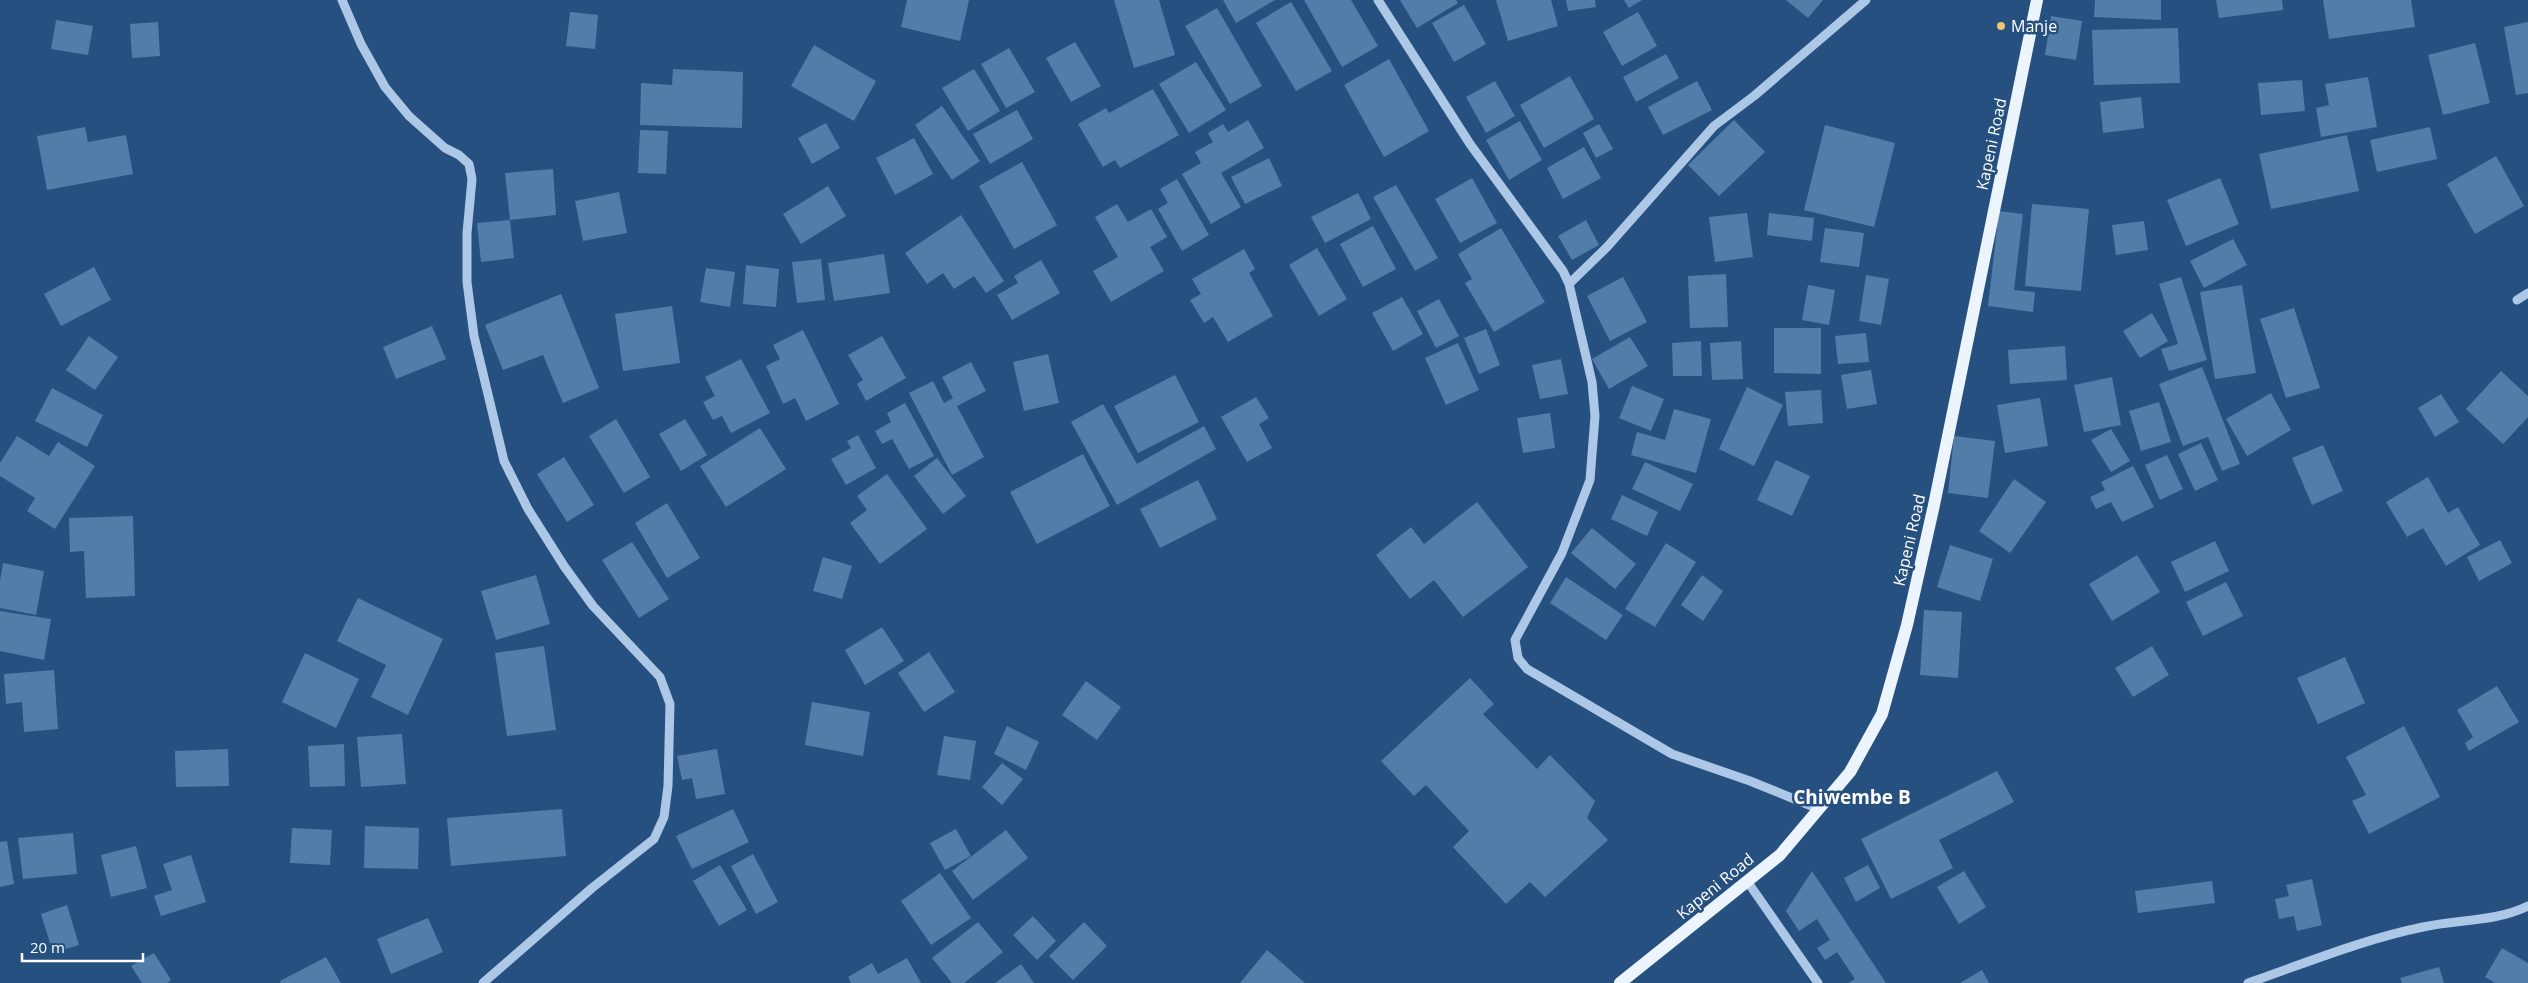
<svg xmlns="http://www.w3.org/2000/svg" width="2528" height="983" viewBox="0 0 2528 983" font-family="'Open Sans',sans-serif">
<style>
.building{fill:#527da9}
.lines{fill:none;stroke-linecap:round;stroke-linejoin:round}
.minor{stroke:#acc8e6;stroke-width:9}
.major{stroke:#ecf4fd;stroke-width:12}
.poi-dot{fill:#efc571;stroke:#26507f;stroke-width:2}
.labels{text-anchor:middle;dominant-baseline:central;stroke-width:5;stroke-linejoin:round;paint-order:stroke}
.poi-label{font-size:16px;fill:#fff;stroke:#26507f;text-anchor:start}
.street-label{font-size:16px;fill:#fff;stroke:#26507f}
.quarter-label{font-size:19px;font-weight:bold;fill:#fff;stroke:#26507f}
</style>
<rect width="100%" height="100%" fill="#26507f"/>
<path class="building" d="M907 0H969L960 41 901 27Z
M1114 0H1159L1175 55 1134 68Z
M1223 0H1275L1236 23Z
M1304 0H1351L1378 46 1342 67Z
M1400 0H1456L1458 3 1417 28Z
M1496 0H1551L1558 26 1508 41Z
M1566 0H1595L1596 7 1568 11Z
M1624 0H1642L1629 8Z
M1786 0H1823L1808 18Z
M2095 0H2161V20L2094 17Z
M2216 0H2282L2283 10 2219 18Z
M2323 0H2411L2415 27 2329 39Z
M1291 2 1332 71 1296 91 1256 23Z
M1464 5 1486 44 1454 62 1432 23Z
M1217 8 1262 86 1230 104 1185 26Z
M570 12 598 15 595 49 566 46Z
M1638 12 1657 46 1622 66 1603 32Z
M2051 16 2082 21 2076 60 2045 55Z
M56 20 93 26 88 55 51 49Z
M158 22 160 56 132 58 130 24Z
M2528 22V93L2516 95 2504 27Z
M2178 28 2180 83 2094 85 2092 30Z
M1075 42 1101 86 1071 102 1046 58Z
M2475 43 2490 103 2443 115 2428 55Z
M814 45 876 81 854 121 791 86Z
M1009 48 1035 92 1006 108 981 64Z
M1666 54 1679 78 1636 102 1623 77Z
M1389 59 1429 131 1384 157 1344 85Z
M1196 62 1226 110 1189 133 1159 84Z
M673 69 743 72 742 128 640 125 641 83 672 85Z
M974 69 1000 111 968 131 942 88Z
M1570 76 1594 119 1544 148 1520 105Z
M2368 77 2377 127 2321 137 2316 108 2329 105 2325 84Z
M2302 80 2305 111 2261 115 2258 83Z
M1495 81 1515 116 1486 133 1466 97Z
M1697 81 1712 110 1663 135 1648 107Z
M1153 89 1179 135 1120 168 1115 160 1103 167 1078 124 1106 108 1109 113Z
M2141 97 2144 128 2103 133 2100 102Z
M942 106 980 161 952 180 915 125Z
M1017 110 1033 139 990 164 973 134Z
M1248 120 1264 148 1221 173 1241 207 1211 224 1182 174 1201 163 1195 152 1213 142 1208 133 1223 124 1228 132Z
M1734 120 1765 152 1719 196 1688 165Z
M1520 121 1542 160 1509 180 1486 140Z
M826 123 840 148 812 164 798 138Z
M1599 124 1613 149 1596 158 1583 133Z
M1825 125 1895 143 1874 227 1804 210Z
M85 127 88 142 126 135 133 174 47 190 37 136Z
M2430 127 2437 159 2377 172 2370 140Z
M640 130 668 131 666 174 638 173Z
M2347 135 2359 191 2271 209 2259 154Z
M914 138 933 174 895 195 876 158Z
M1584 147 1601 178 1563 199 1547 168Z
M2496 156 2524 206 2475 234 2447 184Z
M1269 158 1282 186 1245 204 1231 177Z
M1022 162 1057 225 1014 249 979 186Z
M553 169 556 215 510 220 505 173Z
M1472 178 1497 223 1460 243 1435 199Z
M2220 178 2239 224 2186 246 2167 200Z
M1177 179 1209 235 1182 251 1158 209 1168 203 1160 189Z
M1396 185 1438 258 1415 271 1373 197Z
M828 186 846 216 801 244 783 214Z
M619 192 627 233 583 241 575 201Z
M1358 193 1371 219 1325 243 1311 217Z
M1117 204 1128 222 1151 209 1167 237 1150 247 1164 271 1111 302 1093 271 1118 257 1095 217Z
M2032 204 2089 209 2081 291 2025 286Z
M1999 211 2023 214 2014 290 2035 292 2033 312 1988 306Z
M1747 213 1753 257 1715 262 1709 217Z
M1769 213 1814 218 1812 241 1767 235Z
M961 215 1004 281 986 293 974 276 954 289 943 273 927 284 905 253Z
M510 220 514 258 481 262 477 223Z
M1586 220 1599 245 1572 260 1558 236Z
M2144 221 2148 250 2116 255 2112 225Z
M1373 226 1396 269 1363 287 1340 244Z
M1501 228 1545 302 1494 332 1465 283 1472 279 1458 254Z
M1825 228 1864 233 1859 267 1820 262Z
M2233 239 2247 265 2204 288 2190 261Z
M1317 248 1347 299 1319 316 1289 265Z
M1244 249 1255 269 1249 273 1273 316 1228 342 1213 317 1204 323 1190 300 1201 294 1192 279Z
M884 254 890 293 834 301 828 263Z
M821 259 825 300 797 303 792 262Z
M1041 260 1060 293 1012 320 997 295 1018 283 1014 276Z
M746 265 779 269 776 307 743 304Z
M94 267 111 300 61 326 44 294Z
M706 268 735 272 730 307 700 302Z
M1726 274 1728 327 1690 328 1688 276Z
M1866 275 1889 279 1881 325 1859 321Z
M1623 277 1647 322 1610 341 1587 296Z
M2181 277 2207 360 2169 371 2161 349 2178 344 2159 284Z
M1808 285 1835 290 1829 325 1802 320Z
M2242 285 2256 373 2215 379 2200 292Z
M561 294 599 388 563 403 543 355 503 370 485 325Z
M1402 297 1423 334 1393 351 1372 313Z
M1439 299 1459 336 1436 348 1417 311Z
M672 306 680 363 623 371 615 314Z
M2294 308 2320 388 2286 398 2260 319Z
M2152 313 2168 341 2140 358 2123 331Z
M432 326 446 359 396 379 383 347Z
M1774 328H1821V374L1774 373Z
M1486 329 1500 365 1479 374 1464 338Z
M803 330 839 404 806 421 795 398 783 404 766 366 780 359 773 345Z
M1866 333 1869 362 1838 364 1835 336Z
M89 336 118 357 95 390 66 370Z
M882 336 906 378 866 401 857 384 863 380 848 355Z
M1630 337 1648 366 1609 389 1592 359Z
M1701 341 1702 376H1673L1672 343Z
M1741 341 1743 379 1712 380 1710 343Z
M1458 343 1479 390 1446 405 1425 358Z
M2065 346 2067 380 2010 384 2008 350Z
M1048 354 1059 403 1024 411 1013 362Z
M741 359 770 413 731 433 722 416 713 420 703 402 715 396 705 377Z
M1561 359 1568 394 1540 399 1532 365Z
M971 362 986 391 957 406 984 457 952 475 909 393 933 381 944 403 953 398 942 377Z
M2202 367 2240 464 2222 471 2208 437 2183 446 2159 384Z
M1871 370 1877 404 1847 409 1841 375Z
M2501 371 2528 396V417L2503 444 2466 409Z
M1175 375 1199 422 1138 453 1114 406Z
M2112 377 2121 425 2084 432 2074 385Z
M1632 386 1664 399 1651 431 1619 418Z
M1747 387 1783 405 1754 466 1719 449Z
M52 388 103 415 87 447 35 421Z
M1821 390 1823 423 1788 426 1785 392Z
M2271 393 2291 430 2247 456 2226 419Z
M2441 394 2459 422 2435 437 2418 408Z
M1256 397 1269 418 1259 424 1272 448 1247 462 1221 417Z
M2040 398 2048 446 2005 453 1997 405Z
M2159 402 2171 442 2141 451 2129 411Z
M905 403 934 456 909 469 892 439 882 444 875 431 891 422 887 413Z
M1103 404 1137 464 1204 426 1216 449 1117 505 1071 422Z
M1674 409 1711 419 1696 473 1631 455 1637 432 1665 440Z
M1550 413 1555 448 1523 453 1517 418Z
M616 419 650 477 624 493 589 436Z
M685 419 707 455 681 471 659 434Z
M760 428 786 469 726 507 700 466Z
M2111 429 2130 461 2111 472 2091 440Z
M858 435 876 468 846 485 831 459 851 448 847 441Z
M17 436 49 456 58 442 95 466 55 529 27 511 35 498 0 476V463Z
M1954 436 1995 441 1988 498 1948 493Z
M2201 443 2218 480 2195 491 2178 454Z
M2323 445 2343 491 2312 505 2292 458Z
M1083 454 1110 506 1037 544 1010 492Z
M2167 455 2183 489 2160 500 2145 465Z
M564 457 594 505 567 522 537 474Z
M937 458 966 496 943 514 914 476Z
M1776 460 1810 476 1792 516 1757 500Z
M1645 462 1693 484 1680 511 1632 489Z
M2133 466 2154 507 2122 522 2111 502 2096 509 2090 497 2105 490 2101 482Z
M887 474 927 529 880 564 850 523 867 510 857 496Z
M2428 477 2448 513 2458 507 2480 545 2446 566 2423 528 2407 537 2386 502Z
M2014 479 2046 502 2010 553 1979 531Z
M1198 480 1217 519 1160 548 1140 509Z
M1622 495 1658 512 1647 536 1611 519Z
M1477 502 1528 567 1463 617 1434 580 1410 599 1376 555 1411 527 1424 544Z
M667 503 700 558 667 578 635 523Z
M133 516 135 596 86 598 84 551 70 552 69 518Z
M1592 528 1636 564 1615 589 1571 553Z
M2500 540 2512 563 2479 581 2467 557Z
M2215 541 2229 571 2185 592 2171 562Z
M632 542 669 599 639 618 602 560Z
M1666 543 1696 562 1655 627 1625 609Z
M1950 545 1993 559 1980 601 1937 587Z
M2137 555 2160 592 2112 621 2089 584Z
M823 557 852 566 842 599 813 591Z
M3 563 44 571 36 615 0 608V581Z
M536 575 550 624 496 640 481 591Z
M1702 575 1723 591 1703 621 1681 605Z
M1566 577 1623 615 1606 640 1550 603Z
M2226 582 2243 616 2203 636 2186 602Z
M358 598 443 639 408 715 371 697 386 665 337 641Z
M1924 610 1962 612 1958 678 1920 675Z
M0 611 51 619 44 660 0 651Z
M882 627 904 661 865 685 845 650Z
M544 646 556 730 507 736 495 653Z
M2152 646 2169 675 2133 697 2115 668Z
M929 652 955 692 924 712 898 673Z
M305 653 359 679 336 728 282 702Z
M2345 657 2365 703 2318 724 2297 678Z
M54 670 58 729 24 732 22 702 6 704 4 674Z
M1470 678 1494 704 1483 714 1537 769 1550 755 1595 801 1587 818 1608 840 1545 897 1530 882 1506 904 1453 847 1469 831 1426 785 1414 796 1381 761Z
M1086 681 1121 707 1097 740 1062 715Z
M2497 686 2519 722 2469 751 2465 743 2473 737 2457 710Z
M812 702 870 712 863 756 805 745Z
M1007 726 1039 742 1026 770 994 754Z
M2404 726 2440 797 2369 834 2352 801 2366 795 2346 757Z
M402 734 406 784 361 787 357 737Z
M944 736 976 741 970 780 937 775Z
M344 744 345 786 310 787 308 746Z
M228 749 229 786 176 787 175 751Z
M717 749 725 794 696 799 692 778 682 780 677 756Z
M1002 763 1023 779 1002 805 982 787Z
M1997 771 2014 802 1939 840 1953 868 1891 899 1861 839Z
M562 809 566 856 451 866 447 818Z
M733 809 749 842 692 869 676 836Z
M365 826 419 828 418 869 364 868Z
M292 828 332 830 330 865 290 863Z
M956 829 971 856 945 870 930 843Z
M1006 830 1028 858 973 900 952 871Z
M73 833 77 874 23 879 18 838Z
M7 841 14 884 0 887V842Z
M136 846 147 888 111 897 101 855Z
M753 854 778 902 756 914 731 866Z
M191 855 206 902 161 916 154 896 172 890 163 864Z
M720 865 747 910 719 926 693 881Z
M1868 865 1880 888 1856 902 1844 878Z
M1812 871 1886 983H1848L1855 979 1837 952 1825 960 1817 948 1830 940 1817 919 1799 931 1786 911Z
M1964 871 1986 907 1959 924 1937 887Z
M940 873 971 918 931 945 901 901Z
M2312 879 2322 925 2297 931 2294 916 2279 919 2275 899 2289 896 2286 885Z
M2212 881 2215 903 2138 913 2135 891Z
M67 905 79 945 53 953 41 914Z
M1033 916 1056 941 1037 960 1013 935Z
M428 918 443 952 391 974 377 939Z
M978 922 1003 952 964 983H952L932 958Z
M1084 922 1107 946 1073 980 1049 956Z
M2502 948 2528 963V983H2495L2485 977Z
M1267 950 1305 983H1240Z
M154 953 171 980 167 983H142L131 966Z
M326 957 341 983H281L280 981Z
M907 958 921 983H851L848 977 872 963 878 974Z
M1021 964 1034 983H995Z
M2439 967 2444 983H2402L2400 978Z
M1982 970 1989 983H1960Z"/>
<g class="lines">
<path class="minor" d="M342 0 361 44 385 87 409 116 445 148 459 155 469 164 472 179 467 233V282L474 336 504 461 528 509 564 566 593 606 660 677 670 704 668 786 664 817 654 839 592 888 483 983
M1378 0 1470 144 1563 271 1569 284 1592 382 1595 416 1590 480 1562 553 1515 640 1518 658 1527 669 1672 754 1750 781 1819 809
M1569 284 1607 247 1714 126 1754 96 1866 0
M2517 300 2528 293
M1747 881 1818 983
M2248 983C2306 963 2364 939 2423 927 2459 919 2495 922 2528 906"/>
<path class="major" d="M1620 983 1780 855 1850 772 1882 714 1907 625 1934 505 2037 0"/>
</g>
<circle class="poi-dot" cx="2001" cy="26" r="5"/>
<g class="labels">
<g class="poi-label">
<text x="2011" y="26">Manje</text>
</g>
<g class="street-label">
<text transform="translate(1991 144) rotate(-78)">Kapeni Road</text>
<text transform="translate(1909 540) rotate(-77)">Kapeni Road</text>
<text transform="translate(1715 886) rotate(-39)">Kapeni Road</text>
</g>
<g class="quarter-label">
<text x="1852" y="797">Chiwembe B</text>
</g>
</g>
<path d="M22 953v8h121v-8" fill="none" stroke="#ffffff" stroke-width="2.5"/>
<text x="30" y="953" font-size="15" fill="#ffffff" stroke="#26507f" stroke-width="4" paint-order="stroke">20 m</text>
</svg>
